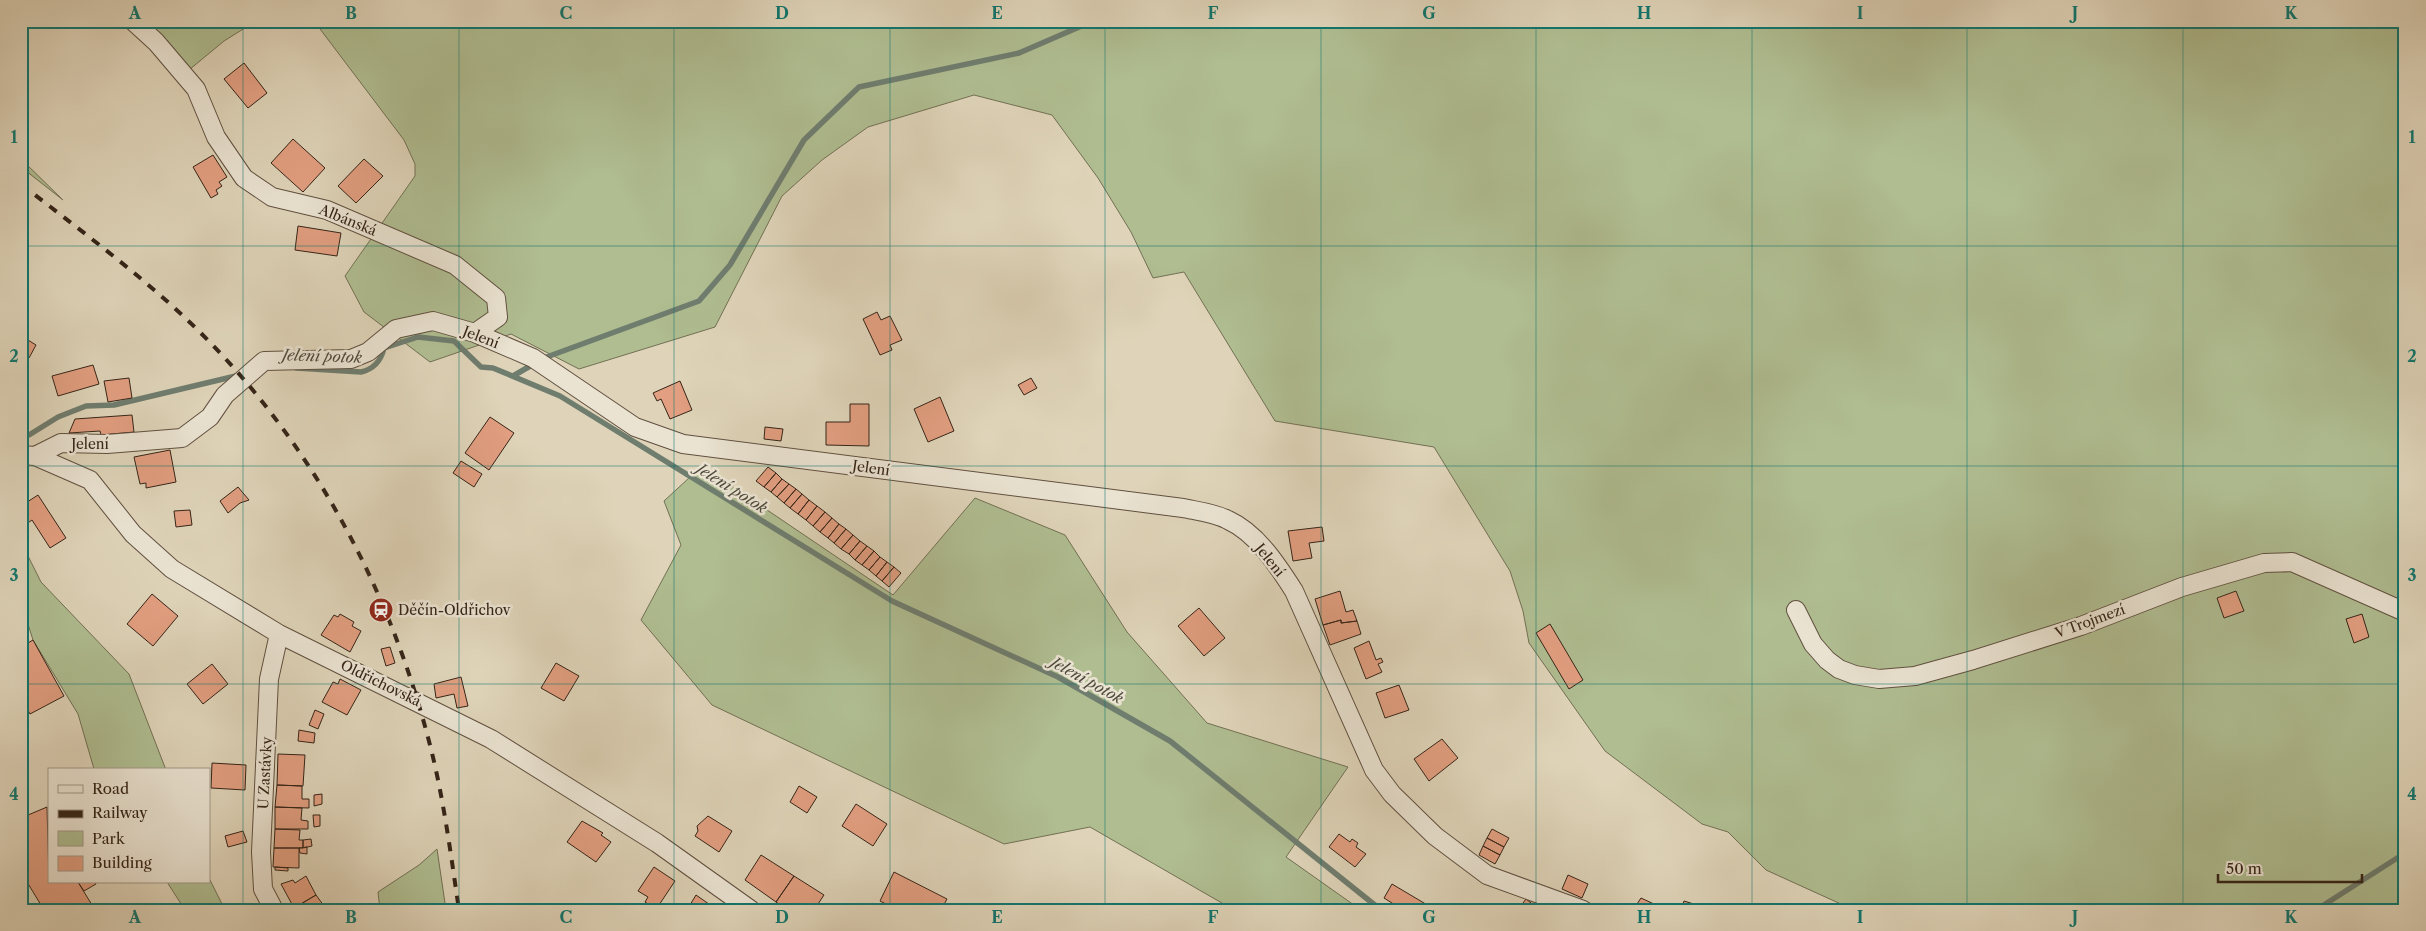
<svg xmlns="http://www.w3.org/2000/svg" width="2426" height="931" viewBox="0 0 2426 931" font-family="'Libre Caslon Text',serif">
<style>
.green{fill:#afbd91;stroke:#727054}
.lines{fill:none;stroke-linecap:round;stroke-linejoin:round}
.stream{stroke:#6f7d6f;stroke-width:5.5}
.building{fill:#e29f81;stroke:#352418}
.minor-casing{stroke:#605040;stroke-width:20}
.minor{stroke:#eae3d2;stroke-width:18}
.rail{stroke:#352418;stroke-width:4;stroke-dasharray:9 9;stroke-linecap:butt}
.grid{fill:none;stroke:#0f766e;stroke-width:1;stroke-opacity:0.55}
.labels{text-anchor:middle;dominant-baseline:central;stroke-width:5;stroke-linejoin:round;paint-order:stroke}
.street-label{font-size:14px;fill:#352418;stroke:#eae3d2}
.poi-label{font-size:14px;fill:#352418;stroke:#eae3d2;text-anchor:start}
.water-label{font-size:15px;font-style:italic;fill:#4d493c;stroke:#eae3d2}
.neatline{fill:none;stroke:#0f766e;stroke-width:2}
.grid-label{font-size:16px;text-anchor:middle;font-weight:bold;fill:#0f766e}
</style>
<rect width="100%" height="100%" fill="#dfd4b9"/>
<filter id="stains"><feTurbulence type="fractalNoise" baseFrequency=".004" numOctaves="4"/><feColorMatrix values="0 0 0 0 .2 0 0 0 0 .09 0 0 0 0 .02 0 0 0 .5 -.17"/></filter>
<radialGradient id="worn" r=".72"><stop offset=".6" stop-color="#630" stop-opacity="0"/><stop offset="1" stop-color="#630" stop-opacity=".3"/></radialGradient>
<path class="green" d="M143 21H256L224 41 189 70Z
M314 21H2405V910H1854L1766 870 1728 832 1702 824 1605 751 1529 643 1523 611 1510 571 1434 447 1275 421 1184 272 1153 278 1131 232 1098 178 1052 115 974 95 868 127 822 160 782 196 715 327 579 369 511 334 430 362 364 312 345 276 415 176V164L404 140Z
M21 159 63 200 21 167Z
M702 466 893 595 975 498 1065 535 1127 632 1207 723 1348 767 1286 857 1361 910H1234L1090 827 1004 844 712 705 641 620 681 545 664 501Z
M21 542 41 582 129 674 166 770 94 769 78 714 33 640 21 602Z
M437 849 446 910H380L378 892 419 865Z
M209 878 225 910H185L167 882H209Z"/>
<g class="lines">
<path class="stream" d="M296 368 361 372C374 369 381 361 384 348L418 337 454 341 481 367 493 368 560 396 892 601 1058 677 1170 741 1381 910
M513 376 544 358 699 301 730 265 804 140 859 87 1019 53 1093 21
M21 434 29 435 58 417 86 406 114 405 240 375
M2316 910 2405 853"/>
</g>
<path class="building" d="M244 63 267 93 248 108 224 79Z
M293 139 325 168 303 192 271 163Z
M213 155 227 177 219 182 222 186 216 190 218 194 211 198 193 167Z
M364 159 383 176 356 203 338 186Z
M298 226 341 233 337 256 295 250Z
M877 312 881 320 890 316 902 340 890 345 892 350 880 355 863 319Z
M23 337 36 345 29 358 21 354Z
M93 365 99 384 58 396 52 376Z
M129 378 132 398 108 402 104 381Z
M1031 378 1037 388 1024 395 1018 385Z
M680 381 692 410 670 419 661 399 657 401 653 393Z
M940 397 954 431 928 442 914 409Z
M850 404H869V446L826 445V422H850Z
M132 415 134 432 101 435 100 431 69 433 75 419Z
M490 417 514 433 489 470 465 453Z
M765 427 783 429 781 441 764 439Z
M170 450 176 482 146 488V483L140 484 134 457Z
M461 461 482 474 474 487 453 473Z
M768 467 776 473 764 487 756 481Z
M776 473 782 479 771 492 764 487Z
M782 479 789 484 777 497 771 492Z
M789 484 796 489 784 503 777 497Z
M238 487 249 500 240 503 228 513 220 501Z
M796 489 802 494 790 508 784 503Z
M802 494 809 500 798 514 790 508Z
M38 495 66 538 50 548 32 520 25 525 21 519V506Z
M809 500 817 506 806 520 798 514Z
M817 506 825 512 813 526 806 520Z
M190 510 192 525 176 527 174 511Z
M825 512 832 518 820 532 813 526Z
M832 518 839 524 828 538 820 532Z
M839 524 846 529 834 543 828 538Z
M1322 527 1324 541 1309 543 1312 558 1293 561 1288 531Z
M846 529 853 535 841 549 834 543Z
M853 535 860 541 849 554 841 549Z
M860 541 867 546 855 560 849 554Z
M867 546 874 551 862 565 855 560Z
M874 551 880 557 869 570 862 565Z
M880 557 887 562 876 576 869 570Z
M887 562 894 567 882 581 876 576Z
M894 567 901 573 889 587 882 581Z
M1340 591 1346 612 1353 610 1357 621 1341 623V620L1323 625 1315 599Z
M2236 591 2244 611 2224 618 2217 598Z
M152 594 178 616 153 646 127 624Z
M1199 608 1225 638 1204 656 1178 626Z
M340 614 354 622 352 626 361 631 350 652 321 635 334 615 338 617Z
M2362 614 2369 637 2354 643 2346 619Z
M1341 620V623L1357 621 1361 634 1330 645 1323 625Z
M1550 624 1583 680 1569 689 1536 633Z
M33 640 64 696 30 714 21 697V647Z
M1369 641 1376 660 1381 658 1383 662 1378 664 1382 672 1366 679 1354 648Z
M390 647 395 663 386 666 381 649Z
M556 663 579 676 564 701 541 688Z
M212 664 228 684 203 704 187 684Z
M461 677 468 706 457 708 454 694 436 698 434 684Z
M340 679 361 690 347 715 322 702 333 682 338 684Z
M1399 685 1409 710 1385 718 1376 693Z
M315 710 324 714 318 729 309 725Z
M299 730 315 733 314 743 298 741Z
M1442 739 1458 758 1429 781 1414 759Z
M278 754 305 755 303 786 277 785Z
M212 763 246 765 245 790 211 788Z
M277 785 302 786V799H309V808L275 807Z
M799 786 817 797 807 813 790 802Z
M322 794V804L314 806V795Z
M856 804 887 824 873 846 842 826Z
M47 807 49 882H78L95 910H44L24 877 21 879V818Z
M275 807 302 808 301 820 308 821V829H275Z
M313 815H320V826L314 827Z
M708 816 732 831 719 852 695 836 698 831 697 826Z
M582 821 603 833 601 835 611 842 596 862 567 842Z
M275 829 300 830 299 840H303V848H274Z
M1492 829 1509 838 1504 847 1487 838Z
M243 831 247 842 228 847 225 836Z
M1339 834 1350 842 1352 839 1358 843 1356 847 1366 854 1355 867 1329 847Z
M1487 838 1504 847 1500 855 1483 846Z
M311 839 312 846 303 848V840Z
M1483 846 1500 855 1495 864 1479 855Z
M307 847V854L300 853 299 848Z
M274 848H299V868L273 867Z
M761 855 794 876 776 902 745 880Z
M275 867 288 868V871L275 870Z
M654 867 675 881 659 905 657 904 654 908 645 902 648 897 638 891Z
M894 872 947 899 941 910H898L880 901Z
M1568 875 1588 884 1582 898 1562 889Z
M306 876 316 895 294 908 281 884 293 880 295 883Z
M794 876 824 895 814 910H788L776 902Z
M78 882H95L96 884 84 891Z
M1392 884 1429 906 1427 910H1403L1384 898Z
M316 895 327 910H296L294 908Z
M696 895 716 909V910H687Z
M1641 898 1656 905 1653 910H1633Z
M1526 899 1540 910H1518Z
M1684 901 1697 905 1696 910H1681Z"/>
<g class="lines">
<defs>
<path id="minor" d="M133 21 156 42 196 89 216 137 244 178 272 197 327 210 455 265 496 298 498 317 475 333
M21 455 35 456 90 480 133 534 172 569 279 634 491 739 657 843 751 910
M35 456 61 443 107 444 182 438 210 417 225 395 264 361 351 359 368 352 396 329 433 321 475 333 533 358 635 427 683 444 1183 508C1197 511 1215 513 1228 520 1257 533 1278 566 1294 591L1374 770 1392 794 1435 836 1487 875 1583 910
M1796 610 1813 644 1827 660 1839 669 1855 675 1879 679 1915 676 1973 660 2081 626 2182 587 2264 563 2292 562 2405 612
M274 910 263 889 261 852 269 679 279 634"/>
</defs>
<use href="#minor" class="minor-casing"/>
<use href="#minor" class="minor"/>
<path class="rail" d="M21 184C71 223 122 261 169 303 301 421 388 578 431 749 444 801 451 856 459 910"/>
</g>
<path class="grid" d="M243 21V910M459 21V910M674 21V910M890 21V910M1105 21V910M1321 21V910M1536 21V910M1752 21V910M1967 21V910M2183 21V910M21 246H2405M21 466H2405M21 684H2405"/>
<defs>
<symbol id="station-disc" viewBox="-11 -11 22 22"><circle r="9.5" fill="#8f2418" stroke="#eae3d2"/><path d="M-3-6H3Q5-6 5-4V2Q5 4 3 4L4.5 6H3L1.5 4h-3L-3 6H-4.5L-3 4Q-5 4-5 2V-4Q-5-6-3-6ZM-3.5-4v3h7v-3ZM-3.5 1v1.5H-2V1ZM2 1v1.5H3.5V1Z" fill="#fff"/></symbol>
</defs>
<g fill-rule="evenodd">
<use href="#station-disc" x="367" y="596" width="28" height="28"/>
</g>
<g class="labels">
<g class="street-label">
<text transform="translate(348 220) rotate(22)">Albánská</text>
<text transform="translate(481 337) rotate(21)">Jelení</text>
<text x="90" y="444">Jelení</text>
<text transform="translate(871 468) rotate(8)">Jelení</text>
<text transform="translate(1270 560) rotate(51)">Jelení</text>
<text transform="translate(2090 621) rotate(-20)">V Trojmezí</text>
<text transform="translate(381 683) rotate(26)">Oldřichovská</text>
<text transform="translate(265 773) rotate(-87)">U Zastávky</text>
</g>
<g class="poi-label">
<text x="398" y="610">Děčín-Oldřichov</text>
</g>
<g class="water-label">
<text transform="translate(322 356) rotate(2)">Jelení potok</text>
<text transform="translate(732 488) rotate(32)">Jelení potok</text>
<text transform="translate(1087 680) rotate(29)">Jelení potok</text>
</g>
</g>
<rect width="2426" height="931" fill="none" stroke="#dfd4b9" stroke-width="55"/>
<rect x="48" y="768" width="162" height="115" fill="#eae3d2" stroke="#a29788"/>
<rect x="58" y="785" width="25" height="8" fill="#eae3d2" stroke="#a29788"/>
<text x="92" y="794" font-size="15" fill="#352418">Road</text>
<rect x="58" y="810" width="25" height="8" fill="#352418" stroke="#a29788"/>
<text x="92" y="818" font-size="15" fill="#352418">Railway</text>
<rect x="58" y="831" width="25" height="15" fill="#afbd91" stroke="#a29788"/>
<text x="92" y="844" font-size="15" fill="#352418">Park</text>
<rect x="58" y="856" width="25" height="15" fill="#e29f81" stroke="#a29788"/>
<text x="92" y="868" font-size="15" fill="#352418">Building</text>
<path d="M2218 874v8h144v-8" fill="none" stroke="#352418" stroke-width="2.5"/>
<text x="2226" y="874" font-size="15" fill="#352418" stroke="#eae3d2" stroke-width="4" paint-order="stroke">50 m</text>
<rect x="28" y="28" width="2370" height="876" class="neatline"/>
<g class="grid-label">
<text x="135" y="19">A</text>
<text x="351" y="19">B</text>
<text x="566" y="19">C</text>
<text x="782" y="19">D</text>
<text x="997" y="19">E</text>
<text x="1213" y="19">F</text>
<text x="1429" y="19">G</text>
<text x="1644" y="19">H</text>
<text x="1860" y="19">I</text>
<text x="2075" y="19">J</text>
<text x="2291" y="19">K</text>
<text x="14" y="143">1</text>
<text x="2412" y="143">1</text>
<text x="14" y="362">2</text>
<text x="2412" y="362">2</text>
<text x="14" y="581">3</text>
<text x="2412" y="581">3</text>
<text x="14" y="800">4</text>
<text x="2412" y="800">4</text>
<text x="135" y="923">A</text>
<text x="351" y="923">B</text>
<text x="566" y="923">C</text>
<text x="782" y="923">D</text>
<text x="997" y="923">E</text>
<text x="1213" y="923">F</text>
<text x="1429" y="923">G</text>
<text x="1644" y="923">H</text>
<text x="1860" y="923">I</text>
<text x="2075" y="923">J</text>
<text x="2291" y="923">K</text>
</g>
<rect width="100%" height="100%" filter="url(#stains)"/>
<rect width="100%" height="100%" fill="url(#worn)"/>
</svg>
